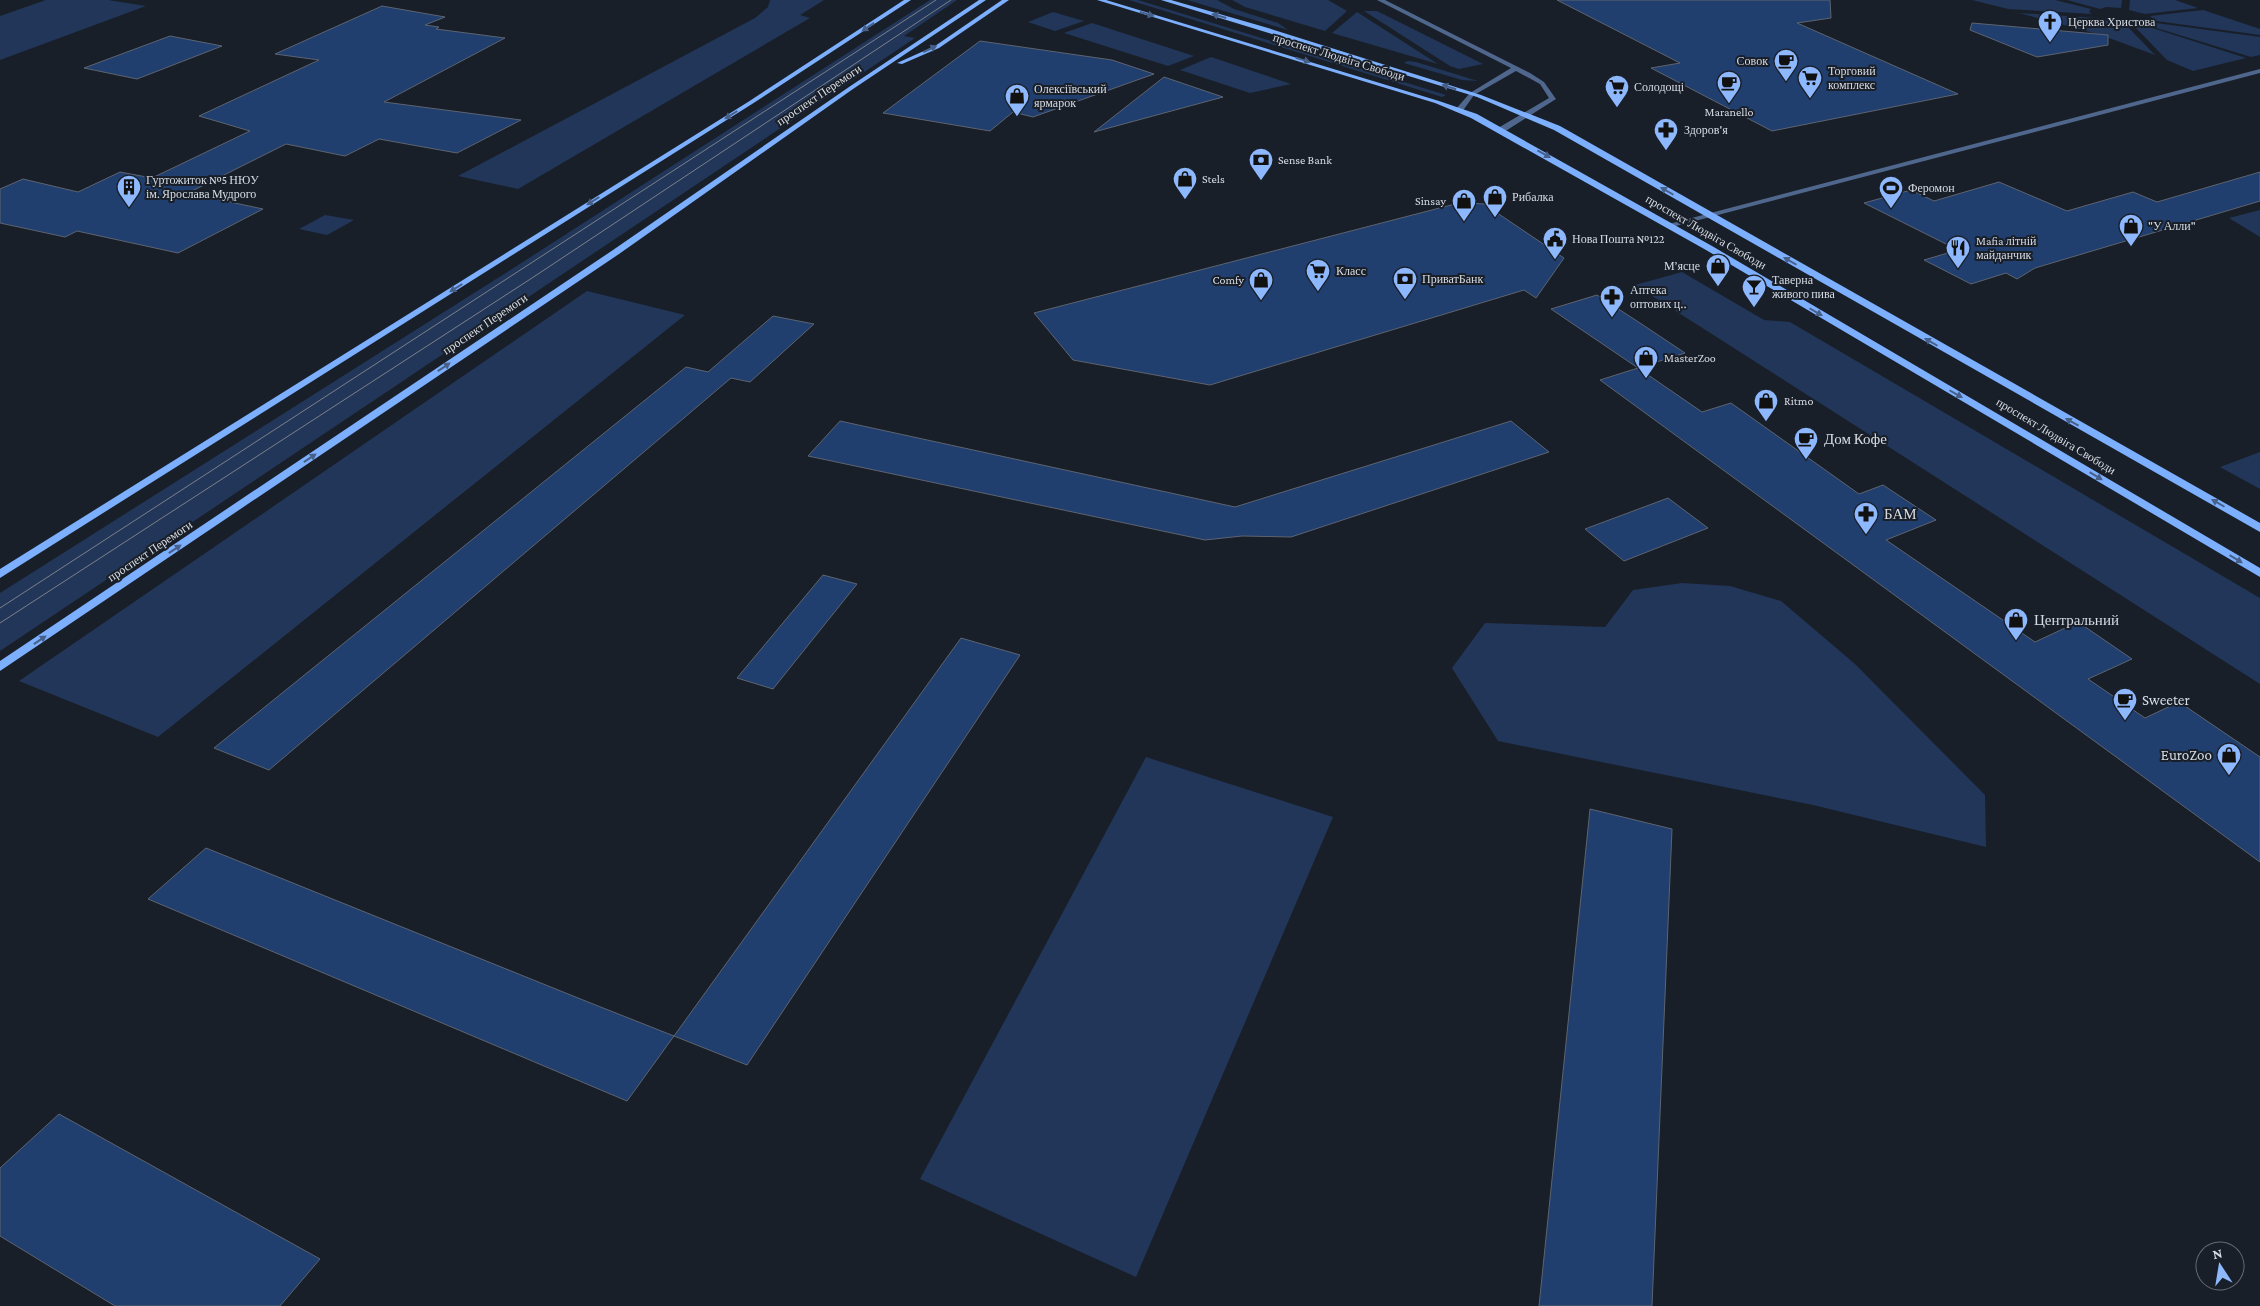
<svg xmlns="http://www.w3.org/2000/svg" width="2260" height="1306" viewBox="0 0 2260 1306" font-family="'Crimson Pro',serif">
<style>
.green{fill:#213658}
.building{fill:#203e6e;stroke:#5d6470}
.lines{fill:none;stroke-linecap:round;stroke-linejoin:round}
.minor{fill:#4f678d;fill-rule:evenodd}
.major{fill:#7dafff;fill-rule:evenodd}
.tram{stroke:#7c8189;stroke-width:1}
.oneway{fill:#466089}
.labels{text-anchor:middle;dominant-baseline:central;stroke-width:4;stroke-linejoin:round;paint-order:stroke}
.far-poi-label{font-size:12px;fill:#d7dbe2;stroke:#191f29;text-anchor:start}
.far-street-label{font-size:12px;fill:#d7dbe2;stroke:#191f29}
.poi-label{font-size:15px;fill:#d7dbe2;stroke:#191f29;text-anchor:start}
</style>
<rect width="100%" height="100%" fill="#191f29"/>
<path class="green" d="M46 0H108L146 6 0 60V16Z
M770 0H824L800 15 810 18 518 189 458 176 755 18 768 7Z
M930 0H957L904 36 915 38 0 651V593L512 269Z
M1129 0H1138L1446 95 1442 97Z
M1187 0H1217L1234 9 1278 23 1288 30Z
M1232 0H1328L1347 11 1325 31 1245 7Z
M1972 0H2055L2091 9 2089 12 2092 14 2008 9Z
M2067 0H2122L2121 8 2106 7 2100 9Z
M2130 0H2175L2198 8 2145 14 2129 10Z
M2203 10 2260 29V35L2156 21 2150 16Z
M1364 11H1377L1483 64 1459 69 1450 66Z
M1053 12 1084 21 1055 31 1028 22Z
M1357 12 1438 64 1332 33Z
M2019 13 2097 18 2127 26 2155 55 2101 35Z
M1092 23 1194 56 1168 66 1064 33Z
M2156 23 2260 37V55L2251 57 2150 26Z
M2146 26 2246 58 2193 71 2167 60 2135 27Z
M1211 57 1291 84 1250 93 1180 70Z
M1408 61 1416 62 1478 81 1462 80 1404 63Z
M2260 210V237L2229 218Z
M325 215 354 220 327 235 299 229Z
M1682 272 1764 320 1790 322 2260 598V684L1635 285Z
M587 291 685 315 158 737 19 681Z
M2260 452V489L2220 467Z
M1682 583 1730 586 1781 601 1855 664 1985 795 1986 847 1813 805 1498 741 1452 668 1485 623 1605 627 1633 590Z
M1146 757 1333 817 1136 1277 920 1179Z"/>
<path class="building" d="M1557 0H1830L1831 18 1797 23 1958 94 1772 131 1651 68 1680 63Z
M382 6 445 17 425 25 439 27 436 29 505 38 384 102 521 120 457 153 379 139 345 156 286 144 188 193 263 209 178 253 77 231 65 237 0 223V189L23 179 78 192 120 172 152 178 250 131 199 116 319 60 275 54Z
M1972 23 2108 35V45L2037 57 1970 30Z
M170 36 222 46 137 79 84 68Z
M980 41 1112 60 1154 74 1033 117 1013 112 990 131 883 113Z
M1164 77 1223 97 1094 132Z
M2260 172V201L2035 268 2017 279 2006 273 1971 284 1924 260 1958 250 1864 203 1911 190 1934 201 1999 182 2067 211 2133 192 2157 202Z
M1470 203 1484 204 1564 258 1536 298 1524 290 1210 385 1073 360 1034 313 1455 204Z
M1597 295 1640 323 1685 353 1638 368 1551 309Z
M773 316 814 324 750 382 731 378 269 770 214 748 686 367 708 372Z
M1638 368 1702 412 1731 403 1859 494 1883 485 1936 520 1886 540 2035 642 2078 622 2132 659 2088 679 2145 718 2179 702 2260 757V862L1600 380Z
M840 421 1235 507 1511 421 1549 452 1291 537 1242 536 1205 540 808 456Z
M1668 498 1708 528 1624 561 1585 529Z
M823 575 857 584 773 689 737 678Z
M961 638 1020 655 747 1065 674 1036Z
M1590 809 1672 829 1652 1306H1539Z
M206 848 588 1002 674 1036 627 1101 148 899Z
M59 1114 320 1259 280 1306H115L0 1236V1168Z"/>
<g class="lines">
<path class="minor" d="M1377 0H1385L1530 73 1544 82 1556 99 1504 132H1498V128L1549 98 1540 84 1516 71 1474 95 1462 112H1456L1455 110 1470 93 1511 68Z
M2260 69V73L1672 227 1665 225Z"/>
<path class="major" d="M904 0H911L752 104 0 578V569L748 102Z
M979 0H986L853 89 619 254 0 671V661L613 250 849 87Z
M1002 0H1009L939 48 902 64 897 63 935 46Z
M1097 0H1106L1439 101 1477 114 1712 246 2260 568V577L1706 250 1471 118 1435 103Z
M1161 0H1171L1268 28 1481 95 1560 126 2260 523V532L1554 130 1477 97Z"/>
<path class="tram" d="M0 608 936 0
M0 623 532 278 951 0"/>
</g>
<defs><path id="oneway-solid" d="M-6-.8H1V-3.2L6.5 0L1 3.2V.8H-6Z" transform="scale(1.25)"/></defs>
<g class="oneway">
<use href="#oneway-solid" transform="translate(1147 14) rotate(16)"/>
<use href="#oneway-solid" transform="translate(1219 16) rotate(-164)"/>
<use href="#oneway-solid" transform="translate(868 27) rotate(146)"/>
<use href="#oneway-solid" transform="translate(930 49) rotate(-25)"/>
<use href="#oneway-solid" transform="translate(1303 60) rotate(17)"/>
<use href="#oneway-solid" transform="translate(1449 87) rotate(-163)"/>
<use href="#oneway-solid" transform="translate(731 115) rotate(148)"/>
<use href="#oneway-solid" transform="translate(1544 154) rotate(29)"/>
<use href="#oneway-solid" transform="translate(1667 191) rotate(-150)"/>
<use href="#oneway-solid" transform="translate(593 201) rotate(148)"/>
<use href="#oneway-solid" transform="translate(1790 261) rotate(-150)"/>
<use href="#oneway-solid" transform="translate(456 288) rotate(148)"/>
<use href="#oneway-solid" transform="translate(1816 312) rotate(30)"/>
<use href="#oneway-solid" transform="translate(1931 342) rotate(-150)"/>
<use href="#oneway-solid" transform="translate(444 367) rotate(-34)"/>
<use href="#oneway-solid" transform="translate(1956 394) rotate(30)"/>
<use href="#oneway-solid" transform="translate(2072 422) rotate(-151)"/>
<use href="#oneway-solid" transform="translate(310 458) rotate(-34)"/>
<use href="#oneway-solid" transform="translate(2096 476) rotate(31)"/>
<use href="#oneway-solid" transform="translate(2218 503) rotate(-150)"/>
<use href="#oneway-solid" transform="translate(175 549) rotate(-34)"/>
<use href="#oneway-solid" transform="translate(2236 559) rotate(31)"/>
<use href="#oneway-solid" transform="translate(40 640) rotate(-34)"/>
</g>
<defs>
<symbol id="church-pin" viewBox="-11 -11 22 30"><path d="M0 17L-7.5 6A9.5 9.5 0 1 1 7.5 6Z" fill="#8eb8fd" stroke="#191f29"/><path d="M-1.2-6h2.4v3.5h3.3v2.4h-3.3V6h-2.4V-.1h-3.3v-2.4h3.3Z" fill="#111"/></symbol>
<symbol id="cafe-pin" viewBox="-11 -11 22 30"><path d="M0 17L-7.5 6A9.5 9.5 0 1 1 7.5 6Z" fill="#8eb8fd" stroke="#191f29"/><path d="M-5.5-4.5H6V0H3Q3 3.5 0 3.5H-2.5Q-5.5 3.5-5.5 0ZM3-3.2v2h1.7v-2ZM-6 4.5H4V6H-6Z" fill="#111"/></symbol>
<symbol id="supermarket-pin" viewBox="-11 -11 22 30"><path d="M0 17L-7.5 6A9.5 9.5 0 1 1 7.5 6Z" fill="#8eb8fd" stroke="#191f29"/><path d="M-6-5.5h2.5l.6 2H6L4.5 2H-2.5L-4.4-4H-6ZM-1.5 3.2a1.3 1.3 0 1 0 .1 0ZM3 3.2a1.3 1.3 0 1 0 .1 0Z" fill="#111"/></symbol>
<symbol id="shop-pin" viewBox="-11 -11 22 30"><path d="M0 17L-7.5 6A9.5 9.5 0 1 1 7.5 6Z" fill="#8eb8fd" stroke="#191f29"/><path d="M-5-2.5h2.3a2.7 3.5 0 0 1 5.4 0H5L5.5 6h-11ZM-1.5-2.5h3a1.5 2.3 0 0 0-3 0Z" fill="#111"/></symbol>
<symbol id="pharmacy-pin" viewBox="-11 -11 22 30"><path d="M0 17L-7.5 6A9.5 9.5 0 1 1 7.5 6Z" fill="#8eb8fd" stroke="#191f29"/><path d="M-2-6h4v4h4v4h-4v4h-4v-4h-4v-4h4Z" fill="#111"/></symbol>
<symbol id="bank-pin" viewBox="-11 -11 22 30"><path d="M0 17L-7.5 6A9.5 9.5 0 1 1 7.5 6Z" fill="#8eb8fd" stroke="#191f29"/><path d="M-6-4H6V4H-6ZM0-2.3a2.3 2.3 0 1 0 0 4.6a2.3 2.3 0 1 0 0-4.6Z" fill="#111"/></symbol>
<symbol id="building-pin" viewBox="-11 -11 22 30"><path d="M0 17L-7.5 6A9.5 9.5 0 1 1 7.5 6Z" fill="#8eb8fd" stroke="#191f29"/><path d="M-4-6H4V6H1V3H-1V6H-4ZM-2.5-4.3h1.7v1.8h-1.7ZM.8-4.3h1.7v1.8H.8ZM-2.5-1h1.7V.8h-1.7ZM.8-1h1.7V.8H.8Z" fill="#111"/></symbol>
<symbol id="stadium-pin" viewBox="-11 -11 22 30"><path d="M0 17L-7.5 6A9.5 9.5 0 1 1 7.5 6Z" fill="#8eb8fd" stroke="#191f29"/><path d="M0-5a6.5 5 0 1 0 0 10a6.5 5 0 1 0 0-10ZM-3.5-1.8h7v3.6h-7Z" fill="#111"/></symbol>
<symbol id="civic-pin" viewBox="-11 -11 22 30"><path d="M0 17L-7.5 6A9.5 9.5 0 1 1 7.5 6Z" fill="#8eb8fd" stroke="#191f29"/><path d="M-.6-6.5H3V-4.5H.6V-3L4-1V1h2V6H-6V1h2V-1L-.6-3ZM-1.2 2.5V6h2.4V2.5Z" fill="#111"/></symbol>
<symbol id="restaurant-pin" viewBox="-11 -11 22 30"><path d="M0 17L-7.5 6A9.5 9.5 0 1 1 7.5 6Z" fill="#8eb8fd" stroke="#191f29"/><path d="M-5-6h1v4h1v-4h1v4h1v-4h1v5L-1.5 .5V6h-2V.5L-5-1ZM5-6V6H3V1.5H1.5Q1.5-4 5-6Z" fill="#111"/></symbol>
<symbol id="bar-pin" viewBox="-11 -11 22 30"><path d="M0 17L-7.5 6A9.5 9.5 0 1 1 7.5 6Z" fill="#8eb8fd" stroke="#191f29"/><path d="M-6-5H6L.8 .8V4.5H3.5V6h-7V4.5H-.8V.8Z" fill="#111"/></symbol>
</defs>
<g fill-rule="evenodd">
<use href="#church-pin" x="2036" y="8" width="28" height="38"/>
<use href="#cafe-pin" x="1772" y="47" width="28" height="38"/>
<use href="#supermarket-pin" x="1796" y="64" width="28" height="38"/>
<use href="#cafe-pin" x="1715" y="69" width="28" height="38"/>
<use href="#supermarket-pin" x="1603" y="73" width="28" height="38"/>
<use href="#shop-pin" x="1003" y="82" width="28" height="38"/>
<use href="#pharmacy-pin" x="1652" y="116" width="28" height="38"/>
<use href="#bank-pin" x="1247" y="146" width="28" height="38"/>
<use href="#shop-pin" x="1171" y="165" width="28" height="38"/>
<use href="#building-pin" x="115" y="173" width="28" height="38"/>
<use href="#stadium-pin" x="1877" y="174" width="28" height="38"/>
<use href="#shop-pin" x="1481" y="183" width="28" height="38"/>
<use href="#shop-pin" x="1450" y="187" width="28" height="38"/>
<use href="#shop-pin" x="2117" y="212" width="28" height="38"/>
<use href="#civic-pin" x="1541" y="225" width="28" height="38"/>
<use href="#restaurant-pin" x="1944" y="234" width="28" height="38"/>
<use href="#shop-pin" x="1704" y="252" width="28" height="38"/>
<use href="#supermarket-pin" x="1304" y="257" width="28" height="38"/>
<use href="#bank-pin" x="1391" y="265" width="28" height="38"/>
<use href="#shop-pin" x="1247" y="266" width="28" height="38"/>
<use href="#bar-pin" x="1740" y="273" width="28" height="38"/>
<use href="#pharmacy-pin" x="1598" y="283" width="28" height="38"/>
<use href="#shop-pin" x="1632" y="344" width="28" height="38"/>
<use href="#shop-pin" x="1752" y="387" width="28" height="38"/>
<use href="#cafe-pin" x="1792" y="425" width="28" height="38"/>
<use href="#pharmacy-pin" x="1852" y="500" width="28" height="38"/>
<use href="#shop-pin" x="2002" y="606" width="28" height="38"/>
<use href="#cafe-pin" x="2111" y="686" width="28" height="38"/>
<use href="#shop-pin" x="2215" y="741" width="28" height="38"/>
</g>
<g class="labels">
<g class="far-poi-label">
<text x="2068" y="22">Церква Христова</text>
<text x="1768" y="61" text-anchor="end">Совок</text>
<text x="1828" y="71">Торговий<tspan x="1828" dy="14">комплекс</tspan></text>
<text x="1634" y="87">Солодощі</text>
<text x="1034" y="89">Олексіївський<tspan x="1034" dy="14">ярмарок</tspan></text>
<text x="1729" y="112" text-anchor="middle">Maranello</text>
<text x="1684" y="130">Здоров'я</text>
<text x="1278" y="160">Sense Bank</text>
<text x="1202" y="179">Stels</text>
<text x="146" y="180">Гуртожиток №5 НЮУ<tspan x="146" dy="14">ім. Ярослава Мудрого</tspan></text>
<text x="1908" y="188">Феромон</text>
<text x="1512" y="197">Рибалка</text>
<text x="1446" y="201" text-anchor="end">Sinsay</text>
<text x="2148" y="226">"У Алли"</text>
<text x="1572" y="239">Нова Пошта №122</text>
<text x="1976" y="241">Mafia літній<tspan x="1976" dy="14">майданчик</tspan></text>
<text x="1700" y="266" text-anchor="end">М’ясце</text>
<text x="1336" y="271">Класс</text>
<text x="1422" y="279">ПриватБанк</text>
<text x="1244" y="280" text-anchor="end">Comfy</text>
<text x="1772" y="280">Таверна<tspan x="1772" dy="14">живого пива</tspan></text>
<text x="1630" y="290">Аптека<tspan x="1630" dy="14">оптових ц‥</tspan></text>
<text x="1664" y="358">MasterZoo</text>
<text x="1784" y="401">Ritmo</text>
</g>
<g class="far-street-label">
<text transform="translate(1339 57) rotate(17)">проспект Людвіга Свободи</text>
<text transform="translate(819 95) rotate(-34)">проспект Перемоги</text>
<text transform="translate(1706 232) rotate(30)">проспект Людвіга Свободи</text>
<text transform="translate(485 324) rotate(-34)">проспект Перемоги</text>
<text transform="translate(2056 436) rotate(31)">проспект Людвіга Свободи</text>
<text transform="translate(150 551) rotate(-34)">проспект Перемоги</text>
</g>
<g class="poi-label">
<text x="1824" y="439">Дом Кофе</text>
<text x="1884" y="514">БАМ</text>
<text x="2034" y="620">Центральний</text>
<text x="2142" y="700">Sweeter</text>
<text x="2212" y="755" text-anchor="end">EuroZoo</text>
</g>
</g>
<g transform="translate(2220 1266) rotate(348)"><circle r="24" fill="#191f29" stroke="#656a73"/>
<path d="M0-4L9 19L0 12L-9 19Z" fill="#8eb8fd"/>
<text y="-8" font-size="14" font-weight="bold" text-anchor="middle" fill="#d7dbe2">N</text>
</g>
</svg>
